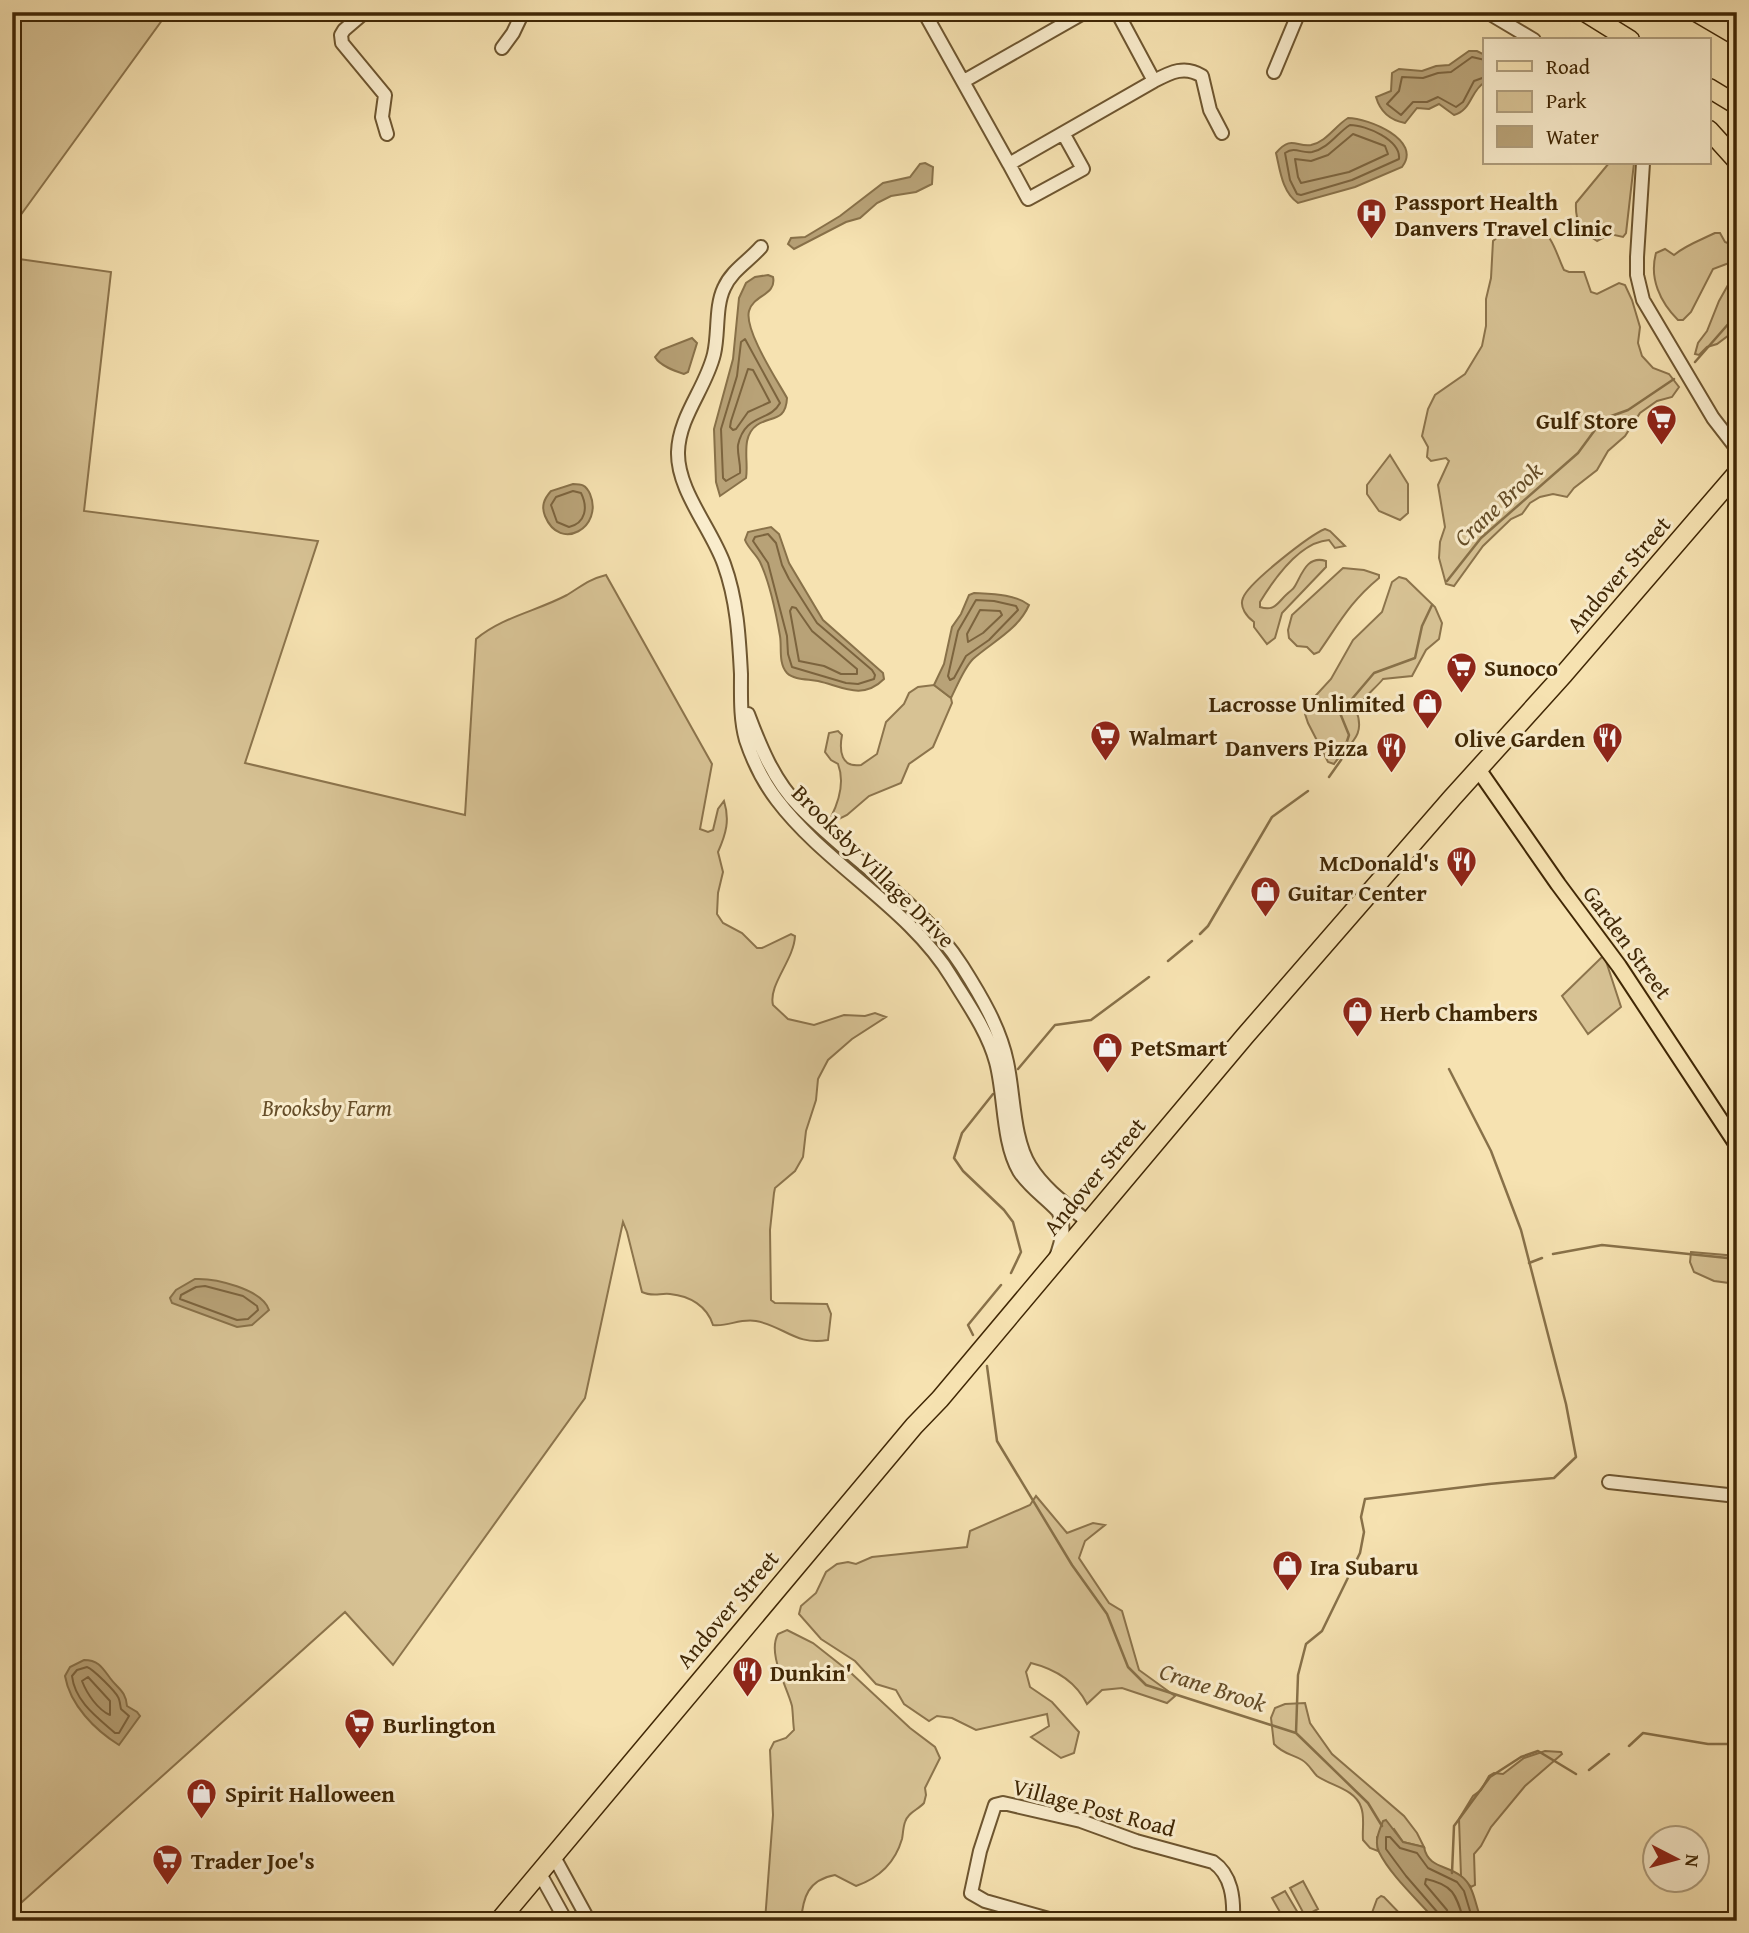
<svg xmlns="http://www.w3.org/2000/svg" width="1749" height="1933" viewBox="0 0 1749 1933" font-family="'Gentium Book Plus',serif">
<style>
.green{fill:#d7c294;stroke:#8c744c;stroke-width:2}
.water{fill:#b8a277;stroke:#887149;stroke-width:2}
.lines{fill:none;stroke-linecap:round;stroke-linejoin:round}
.shore{stroke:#7c643e;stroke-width:2}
.stream{stroke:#887149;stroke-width:2.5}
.minor-casing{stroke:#6e5630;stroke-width:16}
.major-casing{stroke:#402705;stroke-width:18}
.highway-casing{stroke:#402705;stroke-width:21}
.minor{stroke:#f9eccc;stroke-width:12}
.major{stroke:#f6e2b1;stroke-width:14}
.highway{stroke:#f6e2b1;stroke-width:18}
.labels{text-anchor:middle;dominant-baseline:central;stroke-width:6;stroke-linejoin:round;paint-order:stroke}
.poi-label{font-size:23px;font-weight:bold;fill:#402705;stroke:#f9eccc;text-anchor:start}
.street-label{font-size:23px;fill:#402705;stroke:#f9eccc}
.park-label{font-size:23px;font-style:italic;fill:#664e29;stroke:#f9eccc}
.water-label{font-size:24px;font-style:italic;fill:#644c27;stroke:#f9eccc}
</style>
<rect width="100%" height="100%" fill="#f6e2b1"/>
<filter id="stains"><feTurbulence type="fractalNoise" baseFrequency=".00286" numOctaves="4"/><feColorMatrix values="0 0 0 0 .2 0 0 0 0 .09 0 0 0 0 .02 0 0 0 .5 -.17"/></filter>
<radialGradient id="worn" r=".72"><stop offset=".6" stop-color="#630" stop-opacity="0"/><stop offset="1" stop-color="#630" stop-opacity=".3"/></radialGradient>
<path class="green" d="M12 12H168L12 227Z
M1609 163H1634L1626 233 1623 237 1610 234 1597 241C1581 232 1575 221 1576 203Z
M1536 227C1552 232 1557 256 1564 270L1569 272H1584L1591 292 1597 294 1619 283 1625 285 1632 300 1640 327 1638 343 1642 356 1653 368 1669 374 1679 387 1672 397 1657 401 1640 413 1625 436 1608 451 1597 470 1574 488 1567 497 1553 494 1540 497 1530 503 1522 514 1511 519 1483 546 1454 586 1446 584 1439 558 1440 542 1445 527 1438 485 1449 461 1446 458 1431 461 1427 457 1428 447 1422 436 1428 409 1435 395 1465 374 1482 346 1486 326V299L1491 278 1493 241 1505 231 1521 232Z
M1715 233H1720L1725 242 1730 244 1734 241 1737 235V260L1713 269 1691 312 1683 320H1678C1660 302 1649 278 1656 253L1665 249 1674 255C1686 245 1701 240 1715 233Z
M12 258 111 272 84 511 318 541 245 763 465 815 476 639C502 617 537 611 567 595 582 586 587 580 606 575L712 764 700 829 708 832 713 830 718 809 724 801C730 820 726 834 718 852L723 872 718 893 717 914 723 923 742 933 757 948H762L791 934 795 936C794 960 768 985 773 1005L788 1019 814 1025 844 1015 865 1016 875 1013 886 1017 852 1039 828 1060 818 1079 816 1100 806 1131 803 1157 795 1171 775 1188 774 1193 770 1230 771 1300 775 1303 827 1304 831 1314 828 1340C796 1346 784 1326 756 1321 740 1318 728 1327 713 1325 707 1306 690 1296 670 1294 660 1293 652 1297 642 1292L627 1232 623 1222 585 1398 393 1665 345 1612 12 1911Z
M1737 269V329L1717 344 1707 347 1699 355 1695 354 1698 343 1707 331 1719 301Z
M1390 455 1408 484V513L1400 520 1379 511 1367 494V485Z
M1325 529 1330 531 1345 546 1335 548 1329 540C1299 542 1274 579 1260 602V607C1275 612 1278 602 1287 594 1291 590 1293 590 1295 586 1302 574 1307 555 1326 561V567L1282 613 1275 638 1267 644 1254 627V622C1247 617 1239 607 1243 598 1248 583 1310 535 1325 529Z
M1343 568 1364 570 1379 575V578C1350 602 1340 622 1319 652L1314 654 1307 647 1297 646 1289 638 1288 630 1292 615Z
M1399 577 1406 579 1435 607 1442 623 1439 639 1426 650 1412 676 1383 679C1375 689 1362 698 1356 710 1367 738 1347 744 1334 764L1328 762 1308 723 1305 714 1307 705 1331 679 1353 640 1382 612 1392 582Z
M934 685 951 698 952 703 933 747 909 764 901 783 869 796 847 815 837 820 831 817C839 801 845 782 838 764L831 760 825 752 829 733 838 731 842 735C839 751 841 768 861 765L877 754 886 722 904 704 909 693 918 687Z
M1604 955 1621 1007 1588 1034 1562 996Z
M1691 1252 1737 1256V1284L1714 1281 1694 1272 1690 1262Z
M1036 1496 1067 1533 1093 1523 1105 1525 1085 1541 1079 1558 1109 1603 1122 1611 1139 1670 1175 1696 1167 1703 1122 1688 1102 1690 1087 1704C1076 1682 1055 1669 1031 1663L1026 1672 1030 1687 1052 1702 1079 1732 1074 1753 1061 1758 1031 1737 1049 1726 1047 1714 976 1730 952 1718 937 1716 929 1721 904 1704 896 1690 876 1684 855 1661 821 1639 799 1614 801 1606 816 1593 826 1572 837 1564 848 1562 856 1564 872 1557 967 1547 970 1531 1030 1505Z
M787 1630 813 1643 851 1673 910 1728 935 1747 940 1758 925 1788 926 1795 924 1803C918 1810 908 1812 905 1822 903 1828 903 1834 902 1839 895 1863 879 1878 856 1886L835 1875C808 1880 803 1897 801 1921H765L773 1815 770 1750 774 1742 786 1738 794 1730C793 1722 793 1714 792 1706 787 1686 767 1654 778 1634Z
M1305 1703 1310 1723 1332 1754 1404 1816 1417 1833 1424 1847 1403 1842 1394 1829 1377 1837 1378 1851 1370 1848 1363 1840C1362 1830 1365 1816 1361 1807 1355 1789 1331 1786 1317 1776 1312 1771 1309 1764 1302 1760 1292 1754 1283 1754 1274 1744L1271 1718 1275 1708 1285 1704Z
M1545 1751 1561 1752 1562 1754 1525 1786 1491 1827 1481 1846 1474 1854 1475 1885 1471 1887 1461 1876 1459 1819 1473 1796 1481 1790 1489 1776 1494 1773 1503 1774 1524 1758Z
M1303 1881 1318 1909 1305 1916 1290 1888Z
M1285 1891 1301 1918 1285 1921 1272 1898Z
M1381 1896 1384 1897 1407 1921H1369L1377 1899Z"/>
<path class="water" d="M1469 51H1477L1485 55V82C1470 91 1472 110 1454 115L1439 104 1429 109 1417 108 1405 123C1389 120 1380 111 1376 97L1391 91 1392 73 1399 69 1422 71 1436 66 1449 65Z
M1348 118C1368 118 1423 140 1402 167L1355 187 1298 203C1282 192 1280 170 1276 153 1291 135 1296 147 1311 145 1326 142 1335 126 1348 118Z
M925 163 933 167 932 184 916 192 891 196 877 203 860 218 846 222 794 249 788 244 791 238 805 237 840 216 883 183 910 177 920 164Z
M768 275 773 277C777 295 753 295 749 311 744 330 777 380 787 398 786 422 770 416 757 425 740 437 749 461 746 478L720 496 716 482 714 429 733 359 739 298 746 283 755 277Z
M692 338 697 343 688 372 684 374C675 371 660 366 655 357L661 350Z
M573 484C582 484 586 485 590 494 604 527 560 553 545 516 541 506 544 499 551 491Z
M771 527 779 534 789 563 823 620 883 673 884 679C862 701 841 686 818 681 808 679 794 680 787 673 778 663 782 647 780 636 776 613 770 583 760 562 756 554 748 548 745 540L748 532Z
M974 593C992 594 1015 594 1029 605 1018 630 992 642 973 659 964 668 957 686 951 698L934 685 944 664 952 627 961 614 969 595Z
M195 1279C215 1278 262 1289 269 1310L252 1325 237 1327 172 1303 170 1298 176 1290Z
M84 1660C98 1660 102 1667 110 1678 118 1689 126 1691 127 1706L137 1712 140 1716 119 1745C95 1730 70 1705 65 1676L70 1667Z
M1386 1820 1403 1842 1424 1847C1428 1868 1447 1865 1461 1876 1475 1886 1475 1907 1482 1921H1436C1418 1900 1391 1876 1379 1852 1374 1842 1379 1831 1383 1821Z"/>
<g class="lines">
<path class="shore" d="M1485 60 1472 57 1451 72 1438 73 1423 78 1402 77 1399 91 1387 104 1401 115 1413 102H1427L1438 97 1456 107 1463 102 1474 81 1485 77
M1350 125C1366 125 1401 140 1399 159L1352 180 1301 195 1297 194 1290 180 1285 153C1296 146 1301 154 1312 152 1329 148 1337 133 1350 125Z
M1353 134 1385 146 1388 154 1349 172 1301 183 1298 177 1295 159 1311 161 1328 155Z
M745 339 780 403C770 422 745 413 738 445 737 454 741 464 740 473L726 481 723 478 721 429 737 376 741 342Z
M748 369 753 370 770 402 748 412 736 429 733 430 730 427 731 421Z
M573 491 581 493C588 507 586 523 569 527L557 522 551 505 556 497Z
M768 534 776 543 782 565 789 579 817 623 872 670 875 675 874 679 858 684 846 683 792 667 788 654 787 636 768 563 753 541 755 537Z
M976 600 994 601 1016 606 1018 610 989 640 966 656 954 678 950 680 948 676 958 631Z
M792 607 796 608 812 631 857 669V674H841L824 666 799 661 790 611Z
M980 610 1000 611 1002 615 983 633 968 642 967 634Z
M205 1286 243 1296 257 1306 258 1310 248 1319 237 1320 180 1299 181 1295 196 1287Z
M87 1667C93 1669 115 1691 118 1697 120 1700 120 1705 121 1709L129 1716 119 1733H115C98 1718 75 1702 72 1676L77 1670Z
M88 1677 110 1701V1715C98 1710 87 1694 82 1681Z
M1440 1921 1439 1914 1406 1876 1386 1849V1837H1390L1400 1848 1417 1853 1428 1868 1457 1882 1464 1891 1473 1921
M1449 1921 1447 1910 1425 1884 1426 1879C1454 1885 1456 1895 1464 1921"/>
<path class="stream" d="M1695 362 1737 314
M1447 581 1481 538 1578 453 1603 419 1628 410 1674 379
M1329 777 1341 760 1349 735 1340 713 1374 673 1415 658 1422 626 1432 605
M1200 934 1208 926 1272 817 1308 791
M1168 961 1192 941
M1018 1069 1055 1025 1091 1020 1149 977
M993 1094 962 1133 954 1158 963 1171 1004 1210 1013 1222 1021 1252 1011 1273
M1553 1254 1602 1245 1737 1259
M1529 1263 1542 1258
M973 1335 968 1325 1001 1285
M987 1366 997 1441 1072 1565 1107 1614 1128 1667 1146 1685 1296 1733 1368 1803 1382 1826
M1296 1733 1298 1675 1306 1644 1322 1631 1360 1553 1364 1532 1361 1517 1365 1499 1489 1484 1554 1478 1576 1457 1566 1404 1521 1230 1491 1151 1449 1069
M1629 1746 1643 1733 1708 1744H1737
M1589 1770 1609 1754
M1452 1873 1454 1826 1490 1777 1521 1757 1538 1751 1576 1774"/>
<defs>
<path id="minor" d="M365 12 344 30 341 35 342 43 385 95 382 117 387 134
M924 12 1009 164 1154 81C1171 72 1185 65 1202 76L1210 110 1222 133
M1117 12 1154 81
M1487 12 1534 40
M502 48 513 33 523 12
M1274 72 1299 12
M964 81 1085 12
M1643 163 1637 257V275L1643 300 1713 418 1737 449
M1009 164 1028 199 1083 169 1063 133
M761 247C749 261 732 270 724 288 715 307 719 333 714 354 706 388 679 416 678 452 677 490 711 528 724 564 737 600 739 636 741 674 741 696 740 719 746 740 753 761 764 783 777 800 826 865 910 908 952 978 968 1004 988 1032 996 1062 1005 1095 1002 1142 1019 1171 1029 1187 1045 1197 1058 1211 1066 1226 1062 1241 1056 1257
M748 714C760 746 774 781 799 806 852 861 920 901 962 966 981 996 1000 1028 1007 1062 1014 1094 1013 1139 1030 1166 1044 1189 1067 1205 1087 1221
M1609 1482 1737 1496
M553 1855 589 1921
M539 1872 566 1921
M1056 1921 985 1901 971 1893 980 1851 995 1805 1003 1803 1081 1821 1136 1841 1213 1862C1232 1875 1234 1899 1233 1921"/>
<path id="major" d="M1478 769 1558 884 1619 966 1737 1145"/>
<path id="highway" d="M1585 12 1630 40
M1696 12 1737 36
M1709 88 1737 105
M1709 130 1737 161
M499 1921 914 1426 940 1399 1245 1036 1452 798 1564 674 1737 473"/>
</defs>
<use href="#minor" class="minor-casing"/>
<use href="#major" class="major-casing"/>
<use href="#highway" class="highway-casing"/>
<use href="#minor" class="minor"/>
<use href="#major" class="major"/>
<use href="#highway" class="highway"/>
</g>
<defs>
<symbol id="hospital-pin" viewBox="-11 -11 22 30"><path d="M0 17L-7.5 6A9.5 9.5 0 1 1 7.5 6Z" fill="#8f2418" stroke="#f9eccc"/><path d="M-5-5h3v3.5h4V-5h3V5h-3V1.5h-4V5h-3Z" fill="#fff"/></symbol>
<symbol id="supermarket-pin" viewBox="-11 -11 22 30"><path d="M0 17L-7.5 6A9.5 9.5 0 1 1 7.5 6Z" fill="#8f2418" stroke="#f9eccc"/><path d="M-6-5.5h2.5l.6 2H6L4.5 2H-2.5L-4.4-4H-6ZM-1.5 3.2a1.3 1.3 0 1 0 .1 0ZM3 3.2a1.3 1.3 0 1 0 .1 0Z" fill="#fff"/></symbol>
<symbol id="shop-pin" viewBox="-11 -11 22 30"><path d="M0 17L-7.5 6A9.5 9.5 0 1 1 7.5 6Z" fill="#8f2418" stroke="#f9eccc"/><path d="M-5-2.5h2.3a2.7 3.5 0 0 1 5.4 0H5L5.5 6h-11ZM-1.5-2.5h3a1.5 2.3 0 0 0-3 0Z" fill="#fff"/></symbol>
<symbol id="restaurant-pin" viewBox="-11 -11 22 30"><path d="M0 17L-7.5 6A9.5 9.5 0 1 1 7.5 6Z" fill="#8f2418" stroke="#f9eccc"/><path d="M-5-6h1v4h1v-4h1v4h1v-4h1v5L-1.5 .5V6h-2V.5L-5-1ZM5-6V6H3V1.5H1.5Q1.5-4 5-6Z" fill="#fff"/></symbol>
</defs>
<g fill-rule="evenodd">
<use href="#hospital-pin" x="1354" y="196" width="35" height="47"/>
<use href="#supermarket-pin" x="1644" y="402" width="35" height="47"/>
<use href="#supermarket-pin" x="1444" y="650" width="35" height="47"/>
<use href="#shop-pin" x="1410" y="686" width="35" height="47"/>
<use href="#supermarket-pin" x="1088" y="718" width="35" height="47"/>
<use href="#restaurant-pin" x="1590" y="720" width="35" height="47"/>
<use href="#restaurant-pin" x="1374" y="730" width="35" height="47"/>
<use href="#restaurant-pin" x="1444" y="844" width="35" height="47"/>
<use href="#shop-pin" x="1248" y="874" width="35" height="47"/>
<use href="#shop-pin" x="1340" y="994" width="35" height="47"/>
<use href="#shop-pin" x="1090" y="1030" width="35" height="47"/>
<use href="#shop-pin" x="1270" y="1548" width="35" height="47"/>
<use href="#restaurant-pin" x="730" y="1654" width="35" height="47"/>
<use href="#supermarket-pin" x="342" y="1706" width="35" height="47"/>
<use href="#shop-pin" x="184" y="1776" width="35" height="47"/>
<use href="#supermarket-pin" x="150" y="1842" width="35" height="47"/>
</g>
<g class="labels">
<g class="poi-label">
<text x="1395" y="201">Passport Health<tspan x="1395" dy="26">Danvers Travel Clinic</tspan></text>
<text x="1638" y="420" text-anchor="end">Gulf Store</text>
<text x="1484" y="667">Sunoco</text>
<text x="1405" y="703" text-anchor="end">Lacrosse Unlimited</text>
<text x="1129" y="736">Walmart</text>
<text x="1585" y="738" text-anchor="end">Olive Garden</text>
<text x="1368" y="747" text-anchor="end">Danvers Pizza</text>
<text x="1439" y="862" text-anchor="end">McDonald's</text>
<text x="1288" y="892">Guitar Center</text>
<text x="1380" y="1012">Herb Chambers</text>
<text x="1131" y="1047">PetSmart</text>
<text x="1310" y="1566">Ira Subaru</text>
<text x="770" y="1672">Dunkin'</text>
<text x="383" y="1724">Burlington</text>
<text x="225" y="1793">Spirit Halloween</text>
<text x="191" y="1860">Trader Joe's</text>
</g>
<g class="street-label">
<text transform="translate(1618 574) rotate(-49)">Andover Street</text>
<text transform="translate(874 866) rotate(45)">Brooksby Village Drive</text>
<text transform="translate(1628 942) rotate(54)">Garden Street</text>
<text transform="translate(1094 1176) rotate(-50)">Andover Street</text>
<text transform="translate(727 1609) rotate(-50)">Andover Street</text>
<text transform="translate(1094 1807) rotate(15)">Village Post Road</text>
</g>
<g class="park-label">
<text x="327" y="1107">Brooksby Farm</text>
</g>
<g class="water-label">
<text transform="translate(1498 504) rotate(-43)">Crane Brook</text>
<text transform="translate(1213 1687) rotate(18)">Crane Brook</text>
</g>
</g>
<rect width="1749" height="1933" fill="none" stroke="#f6e2b1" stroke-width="42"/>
<rect x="14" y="14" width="1721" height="1905" fill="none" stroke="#402705" stroke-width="3.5"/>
<rect x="21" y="21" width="1707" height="1891" fill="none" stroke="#402705" stroke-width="2"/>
<rect x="1483" y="38" width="228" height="126" fill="#f9eccc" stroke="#af9d7c" stroke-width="2"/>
<rect x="1497" y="61" width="35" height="10" fill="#f6e2b1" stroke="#af9d7c" stroke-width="2"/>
<text x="1546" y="74" font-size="21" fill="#402705">Road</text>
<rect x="1497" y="91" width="35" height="21" fill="#d7c294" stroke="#af9d7c" stroke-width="2"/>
<text x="1546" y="108" font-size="21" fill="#402705">Park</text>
<rect x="1497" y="126" width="35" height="21" fill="#b8a277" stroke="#af9d7c" stroke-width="2"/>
<text x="1546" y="144" font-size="21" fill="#402705">Water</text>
<g transform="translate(1676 1859) rotate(96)"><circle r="33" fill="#f9eccc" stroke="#af9d7c" stroke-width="2"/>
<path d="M0-5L12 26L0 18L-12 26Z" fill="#8f2418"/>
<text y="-10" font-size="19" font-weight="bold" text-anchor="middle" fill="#402705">N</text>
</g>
<rect width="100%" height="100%" filter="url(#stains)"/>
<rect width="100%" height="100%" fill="url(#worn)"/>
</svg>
